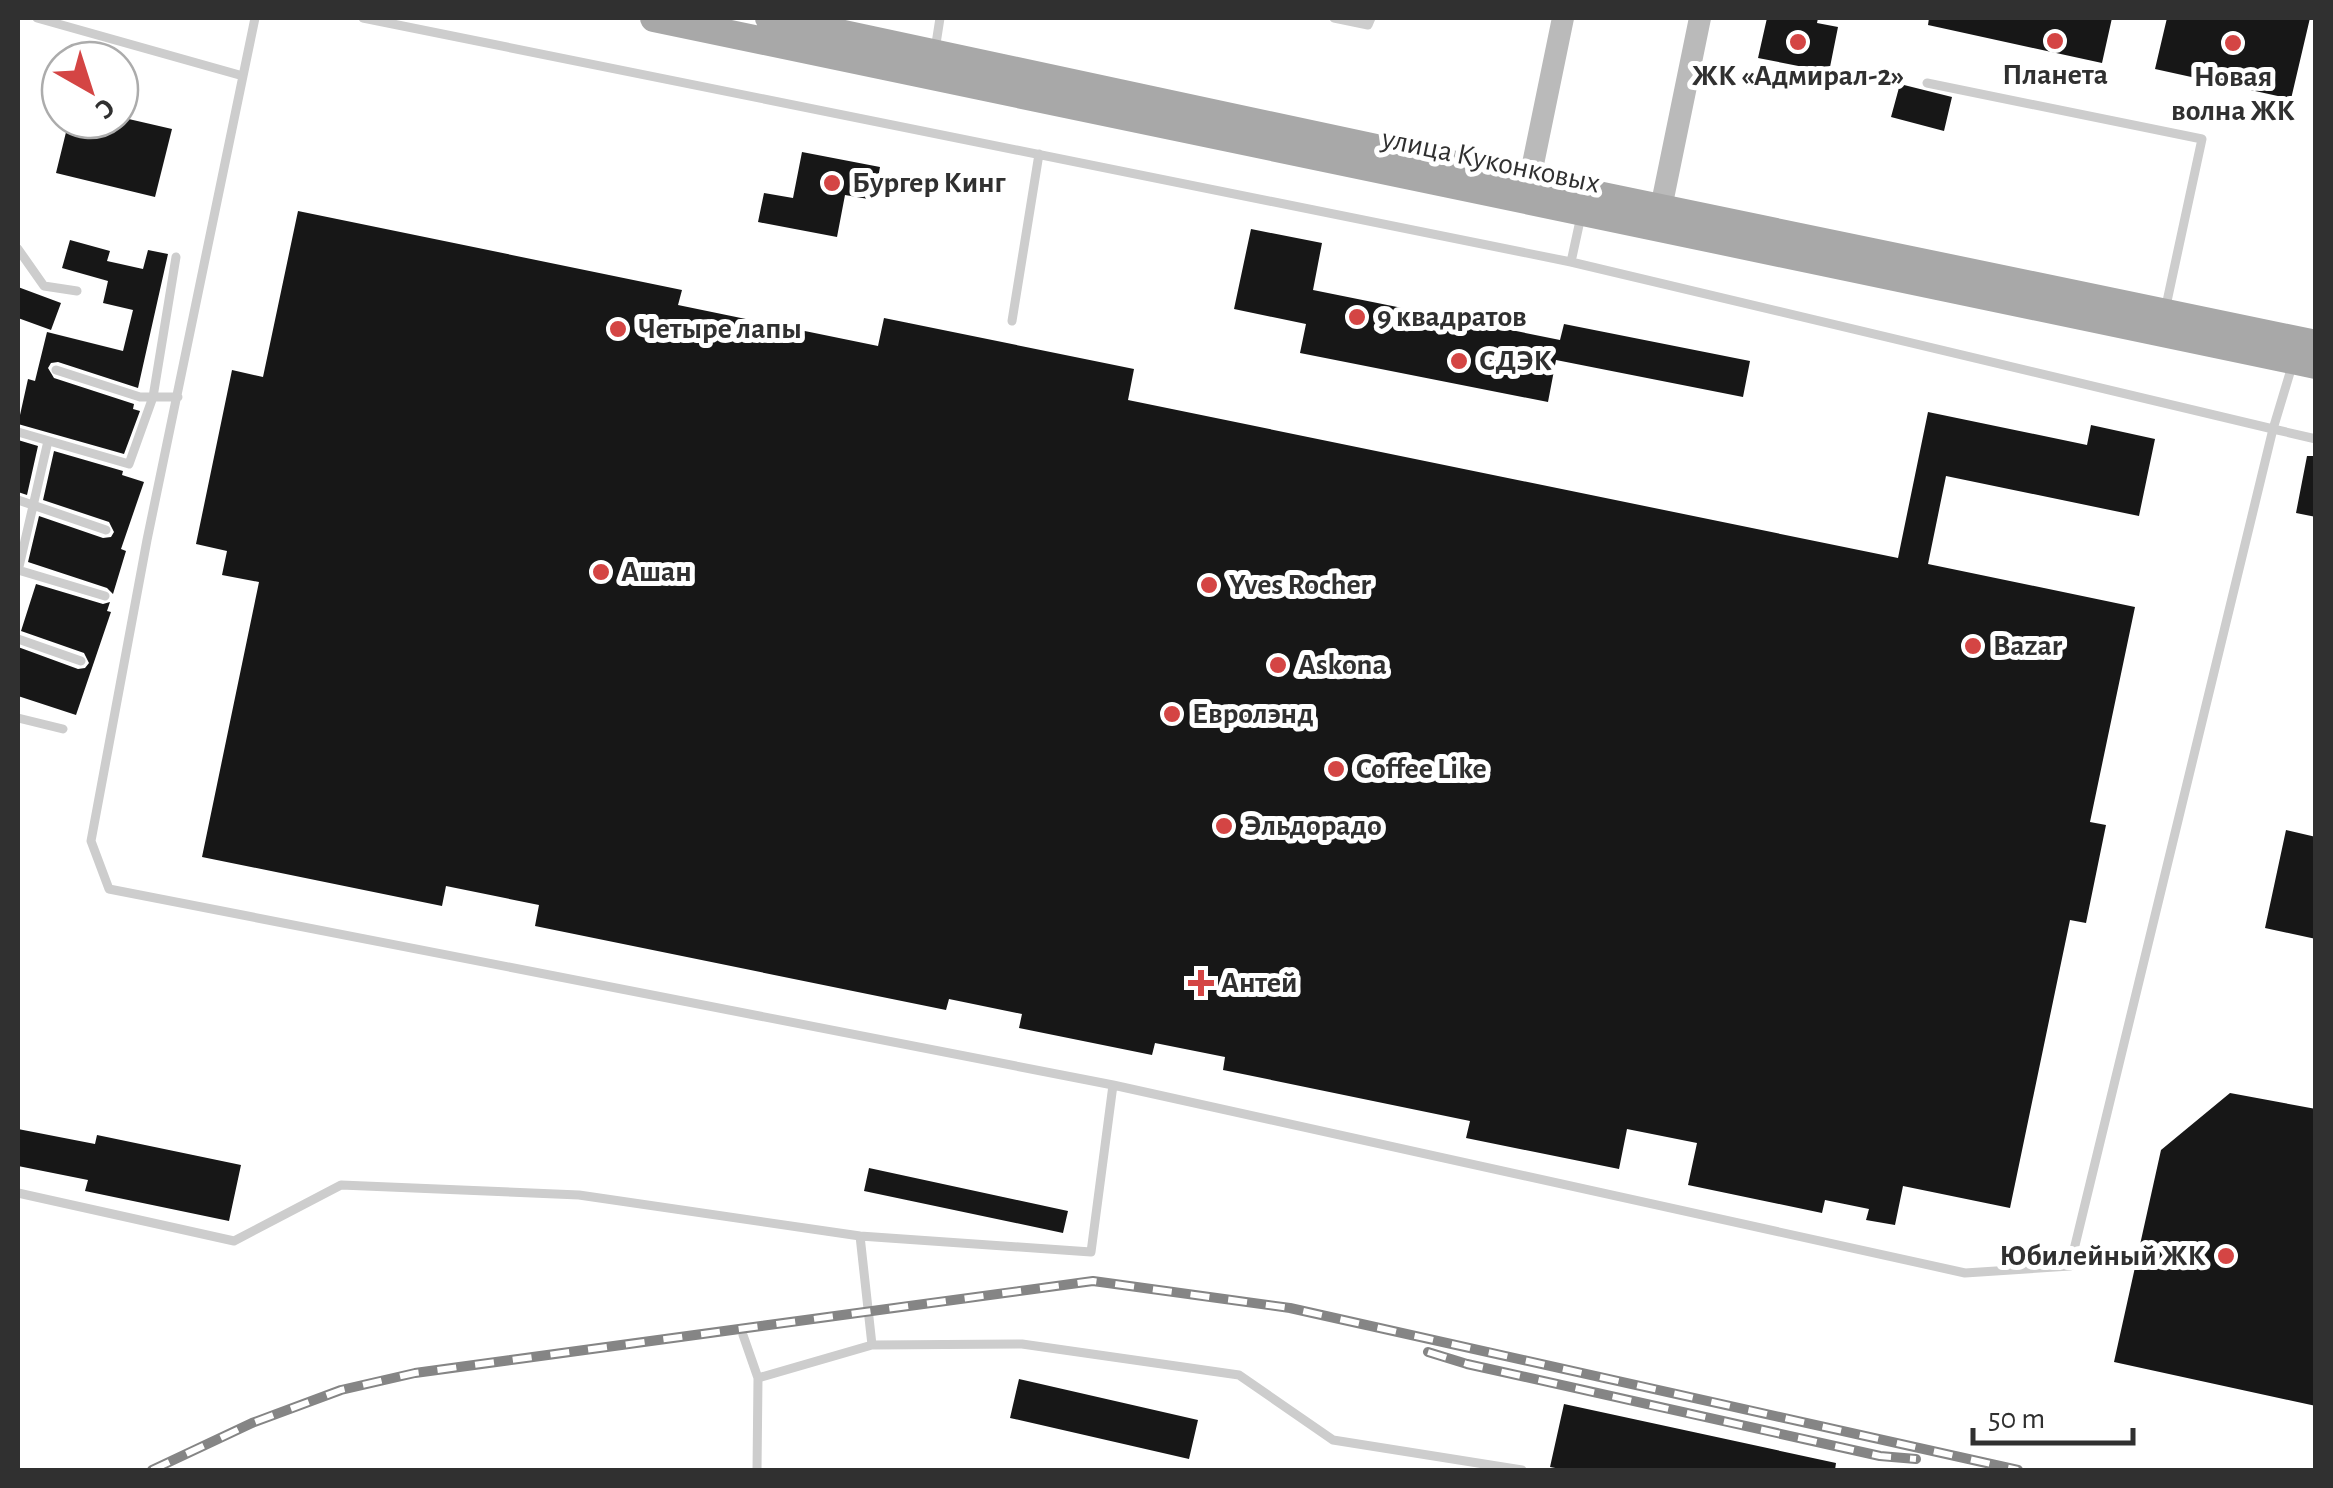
<svg xmlns="http://www.w3.org/2000/svg" width="2333" height="1488" viewBox="0 0 2333 1488" font-family="'Alegreya Sans',sans-serif">
<style>
.building{fill:#171717}
.lines{fill:none;stroke-linecap:round;stroke-linejoin:round}
.service{stroke:#cdcdcd;stroke-width:9}
.secondary{stroke:#bababa;stroke-width:22}
.primary{stroke:#a8a8a8;stroke-width:28}
.rail-casing{stroke:#858585;stroke-width:10}
.rail{stroke:#fff;stroke-width:6;stroke-dasharray:19;stroke-linecap:butt}
.poi-dot{fill:#d44544;stroke:#fff;stroke-width:4}
.labels{text-anchor:middle;dominant-baseline:central;stroke-width:10;stroke-linejoin:round;paint-order:stroke}
.poi-label{font-size:30px;font-weight:bold;fill:#303030;stroke:#fff;text-anchor:start}
.street-label{font-size:30px;fill:#303030;stroke:#fff}
</style>
<rect width="100%" height="100%" fill="#fff"/>
<path class="building" d="M1767 18H1818L1817 23 1838 27 1829 72 1758 58Z
M1929 18H2112L2102 63 1928 25Z
M2167 18H2310L2291 99 2155 69Z
M1900 84 1952 97 1944 131 1891 117Z
M120 117 172 129 155 197 56 173 69 120H120Z
M802 152 880 167 874 200 845 195 837 237 758 222 764 193 793 198Z
M298 211 682 290 678 305 878 346 884 318 1134 369 1128 400 1898 558 1928 412 2087 445 2091 425 2155 439 2139 516 1946 476 1928 564 2135 607 2090 822 2106 825 2086 923 2070 920 2010 1208 1903 1186 1895 1225 1866 1220 1869 1209 1825 1200 1822 1213 1688 1185 1697 1143 1627 1129 1619 1169 1466 1138 1470 1121 1223 1070 1225 1057 1155 1043 1152 1055 1019 1028 1022 1014 949 999 946 1010 535 926 539 905 446 886 442 906 202 857 259 582 222 575 227 551 196 544 232 370 263 377Z
M1251 229 1322 243 1313 290 1560 340 1564 324 1750 361 1743 397 1556 360 1548 402 1300 353 1306 324 1234 309Z
M70 240 110 251 107 261 143 269 148 250 168 254 138 388 58 362 51 363 48 368 54 378 134 404 133 409 140 411 124 454 18 424 28 379 35 381 47 332 123 351 133 310 103 303 108 281 62 268Z
M18 287 61 303 51 330 18 318Z
M18 440 38 446 27 495 18 492Z
M54 451 123 471 122 475 144 482 121 549 126 551 113 594 107 588 28 562 39 516 103 538 111 537 114 532 109 522 43 500Z
M2307 456H2316V517L2296 513Z
M36 584 103 604 110 602 107 611 111 612 76 715 18 696V647L78 669 85 668 89 663 84 653 21 631Z
M2286 830 2316 837V939L2265 928Z
M2230 1093 2316 1109V1406L2114 1362 2161 1150Z
M18 1129 95 1144 97 1135 241 1165 229 1221 85 1191 88 1180 18 1166Z
M869 1168 1068 1211 1063 1233 864 1191Z
M1019 1379 1198 1420 1189 1459 1010 1418Z
M1564 1404 1836 1463 1835 1470H1566L1550 1467Z"/>
<g class="lines">
<path class="service" d="M37 18 243 76
M255 18 147 540 91 841 109 889 1113 1085
M363 18 1571 262
M1334 18 1368 25 1371 18
M935 50 940 18
M1927 83 2202 139 2166 306
M1581 216 1571 262 2273 429 2292 366
M18 249 44 286 77 291
M1012 321 1039 154
M56 370 140 397H178
M18 432 129 464 153 397 176 257
M18 500 106 530
M18 570 105 596
M18 571 48 441
M18 639 81 661
M18 718 63 729
M18 1193 234 1241 341 1185 579 1195 860 1236 1091 1252 1113 1085 1965 1273 2070 1266 2273 429 2316 439
M860 1236 872 1345 1022 1344 1239 1375 1333 1440 1522 1470
M743 1335 758 1378 757 1470
M758 1378 872 1345"/>
<path class="secondary" d="M1526 198 1563 18
M1661 208 1700 18"/>
<path class="primary" d="M654 18 2316 365
M769 18 1530 181 2316 344"/>
<defs>
<path id="rail" d="M1428 1352 1467 1364 1880 1456 1916 1459
M152 1470 252 1423 341 1390 415 1373 1093 1281 1290 1308 2018 1470"/>
</defs>
<use href="#rail" class="rail-casing"/>
<use href="#rail" class="rail"/>
</g>
<g class="poi-dot">
<circle cx="2055" cy="41" r="10"/>
<circle cx="1798" cy="42" r="10"/>
<circle cx="2233" cy="43" r="10"/>
<circle cx="832" cy="183" r="10"/>
<circle cx="1357" cy="317" r="10"/>
<circle cx="618" cy="329" r="10"/>
<circle cx="1459" cy="361" r="10"/>
<circle cx="601" cy="572" r="10"/>
<circle cx="1209" cy="585" r="10"/>
<circle cx="1973" cy="646" r="10"/>
<circle cx="1278" cy="665" r="10"/>
<circle cx="1172" cy="714" r="10"/>
<circle cx="1336" cy="769" r="10"/>
<circle cx="1224" cy="826" r="10"/>
<path d="M1196 968h10v10h10v10h-10v10h-10v-10h-10v-10h10z"/>
<circle cx="2226" cy="1256" r="10"/>
</g>
<g class="labels">
<g class="poi-label">
<text x="2055" y="75" text-anchor="middle">Планета</text>
<text x="1798" y="76" text-anchor="middle">ЖК «Адмирал-2»</text>
<text x="2233" y="77" text-anchor="middle">Новая<tspan x="2233" dy="34">волна ЖК</tspan></text>
<text x="852" y="183">Бургер Кинг</text>
<text x="1377" y="317">9 квадратов</text>
<text x="638" y="329">Четыре лапы</text>
<text x="1479" y="361">СДЭК</text>
<text x="621" y="572">Ашан</text>
<text x="1229" y="585">Yves Rocher</text>
<text x="1993" y="646">Bazar</text>
<text x="1298" y="665">Askona</text>
<text x="1192" y="714">Евролэнд</text>
<text x="1356" y="769">Coffee Like</text>
<text x="1244" y="826">Эльдорадо</text>
<text x="1221" y="983">Антей</text>
<text x="2206" y="1256" text-anchor="end">Юбилейный ЖК</text>
</g>
<g class="street-label">
<text transform="translate(1491 161) rotate(12)">улица Куконковых</text>
</g>
</g>
<rect width="2333" height="1488" fill="none" stroke="#303030" stroke-width="40"/>
<g transform="translate(90 90) rotate(141)"><circle r="48" fill="#ffffff" stroke="#acacac" stroke-width="2.5"/>
<path d="M0-8L18 38L0 25L-18 38Z" fill="#d44544"/>
<text y="-15" font-size="28" font-weight="bold" text-anchor="middle" fill="#303030">С</text>
</g>
<path d="M1973 1428v15h160v-15" fill="none" stroke="#303030" stroke-width="5"/>
<text x="1988" y="1428" font-size="30" fill="#303030" stroke="#ffffff" stroke-width="8" paint-order="stroke">50 m</text>
</svg>
